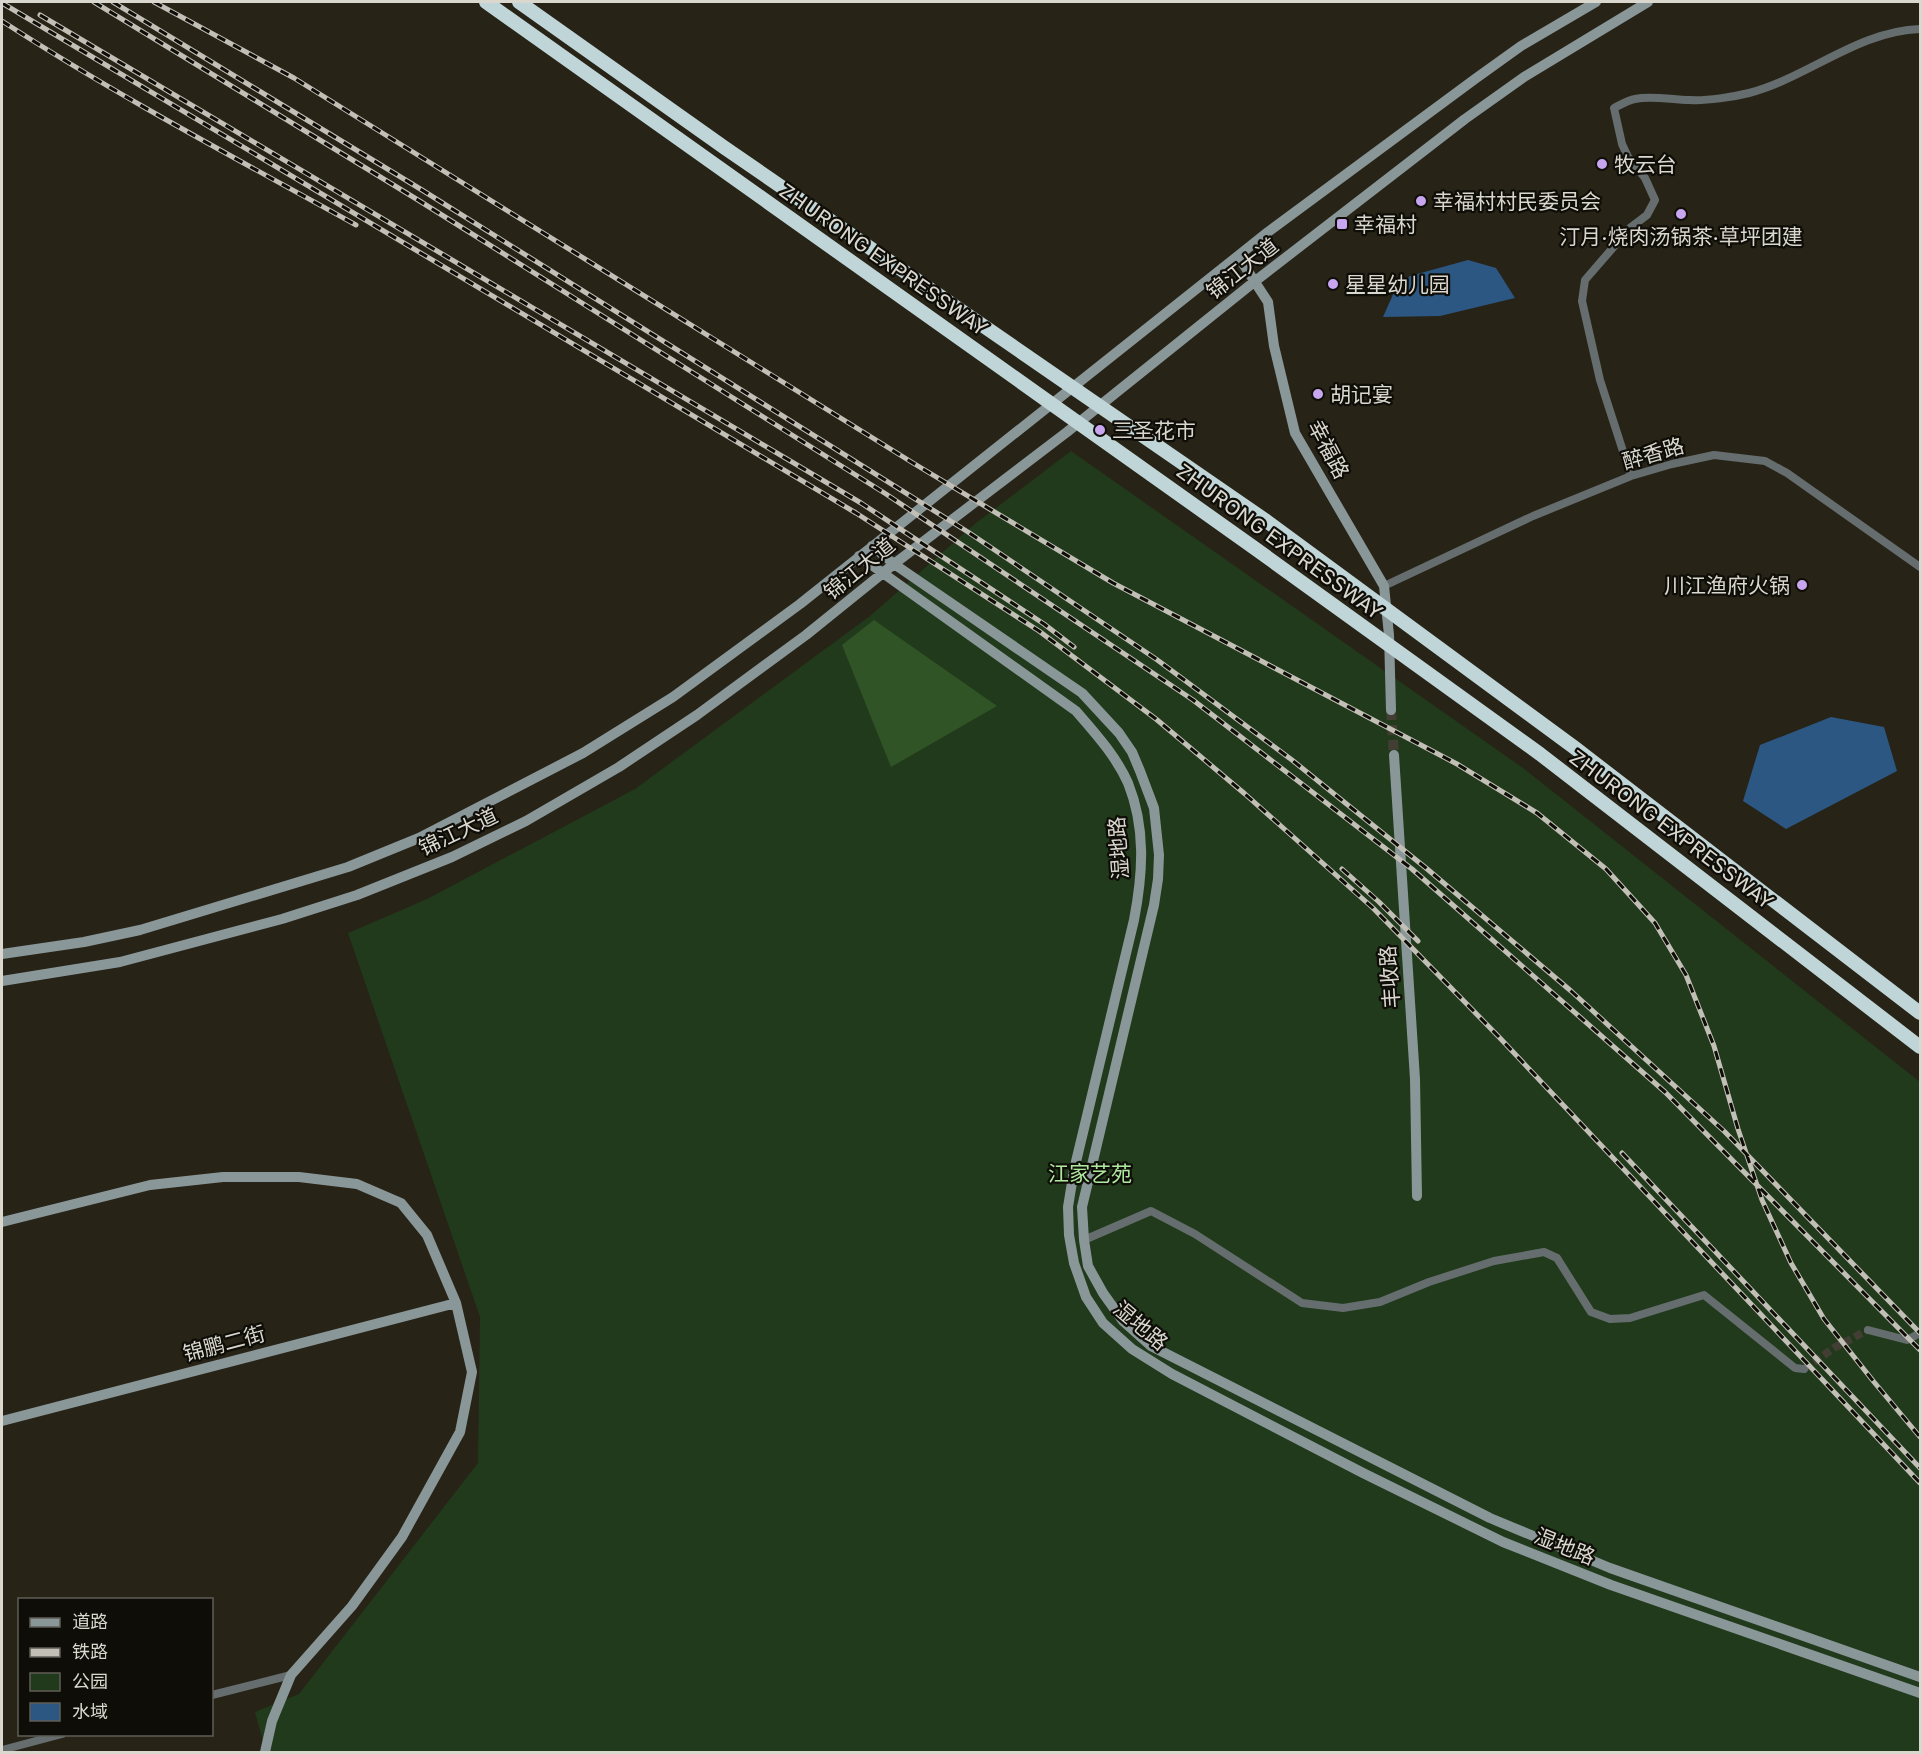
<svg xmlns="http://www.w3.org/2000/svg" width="1922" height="1754" viewBox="0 0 1922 1754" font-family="'Golos Text','Noto Sans SC',sans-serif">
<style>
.green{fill:#213a1b}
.forest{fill:#305425}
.water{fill:#2c5782}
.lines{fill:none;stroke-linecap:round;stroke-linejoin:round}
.street-tunnel{stroke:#423e33;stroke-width:8;stroke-dasharray:8 4;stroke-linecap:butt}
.secondary-tunnel{stroke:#423e33;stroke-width:10;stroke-dasharray:10 5;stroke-linecap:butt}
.street{stroke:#656d6e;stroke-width:8}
.secondary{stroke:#8a9799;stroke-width:10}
.rail-casing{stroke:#c2bfb6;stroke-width:5}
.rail{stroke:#0e0d07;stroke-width:3;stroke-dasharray:9;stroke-linecap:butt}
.highway-bridge{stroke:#c0d5d8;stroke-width:14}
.poi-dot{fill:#c8a6ef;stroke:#0e0d07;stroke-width:2}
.labels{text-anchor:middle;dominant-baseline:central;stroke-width:4.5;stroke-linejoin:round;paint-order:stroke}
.poi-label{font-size:21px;fill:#dad7cf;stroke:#0e0d07;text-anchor:start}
.street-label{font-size:21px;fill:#dad7cf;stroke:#0e0d07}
.park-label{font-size:21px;fill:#afe99f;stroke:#0e0d07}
</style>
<rect width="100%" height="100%" fill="#272317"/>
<path class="green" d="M1071 451 1523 768 1920 1082V1752H266L255 1712 299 1694 478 1463 480 1317 348 933 427 899 635 789 870 616 976 523Z"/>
<path class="forest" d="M874 620 997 706 891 767 842 645Z"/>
<path class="water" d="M1468 260 1496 268 1515 298 1440 316 1383 317 1395 290 1410 276Z
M1831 717 1884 727 1897 771 1786 829 1743 801 1760 745Z"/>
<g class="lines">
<path class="street-tunnel" d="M1804 1369 1834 1348 1868 1330"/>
<path class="secondary-tunnel" d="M1391 710 1394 755"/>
<path class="street" d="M1631 476 1600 380 1582 301 1585 280 1630 228 1647 215 1655 200 1645 178 1628 157 1622 144 1614 108C1620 105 1628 100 1635 99 1652 95 1672 100 1690 100 1707 101 1733 97 1749 93 1809 77 1858 31 1920 29
M1384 586 1533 516 1631 476 1672 464 1714 455 1765 461 1787 473 1920 567
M1084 1240 1151 1211 1195 1234 1302 1303 1343 1308 1380 1302 1429 1282 1494 1261 1544 1252 1557 1258 1591 1312 1610 1319 1630 1318 1704 1295 1795 1368 1804 1369
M1868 1330 1907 1340 1920 1333
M212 1695 291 1675
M2 1750 62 1734"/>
<path class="secondary" d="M1238 256 1268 302 1274 346 1295 433 1384 586 1389 635 1391 710
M872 546 894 564 1082 693 1119 733 1132 752 1140 771 1154 808 1159 855 1158 879 1154 905 1082 1207 1084 1240 1088 1266 1103 1293 1123 1321 1151 1346 1490 1518 1610 1568 1920 1677
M859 556 1076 711C1095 733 1116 756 1128 783 1146 828 1143 873 1134 920L1074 1170 1068 1207 1069 1235 1074 1263 1086 1297 1103 1323 1132 1349 1172 1374 1363 1473 1503 1542 1611 1585 1920 1693
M1394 755 1415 1079 1417 1196
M2 954 84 942 140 930 348 867 419 838 583 753 673 697 800 604 1268 232 1475 79 1521 46 1596 2
M2 981 120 962 282 919 357 895 452 857 526 821 619 767 697 715 806 635 894 564 1067 432 1254 282 1465 119 1524 77 1648 2
M2 1222 150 1185 223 1177H299L357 1184 401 1203 427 1235 456 1303 472 1372 460 1432 402 1537 352 1606 291 1675 272 1721 265 1752
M2 1421 456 1303"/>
<defs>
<path id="rail" d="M94 2 418 200 886 494 1193 700 1412 869 1665 1092 1920 1350
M113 2 422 190 968 532 1156 659 1292 760 1426 868 1571 991 1725 1132 1920 1333
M154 2 294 78 913 463 1113 583 1457 764 1537 813 1606 869 1655 923 1686 975 1714 1046 1738 1129 1762 1200 1791 1263 1824 1319 1874 1382 1920 1437
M2 3 856 513 1039 631 1156 719 1245 794 1373 908 1498 1036 1920 1483
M40 15 861 503 1044 624 1074 647
M2 21C116 95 237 159 356 225
M1342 869 1379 902 1418 941
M1622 1153 1920 1468"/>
</defs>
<use href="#rail" class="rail-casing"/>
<use href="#rail" class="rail"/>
<path class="highway-bridge" d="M486 2 1253 547 1540 754 1920 1047
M519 2 725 148 1265 520 1575 748 1920 1013"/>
</g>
<g class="poi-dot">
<circle cx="1602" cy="164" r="6"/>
<circle cx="1421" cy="201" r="6"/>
<circle cx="1681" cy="214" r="6"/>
<rect x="1336" y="218" width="12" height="12" rx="3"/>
<circle cx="1333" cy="284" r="6"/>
<circle cx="1318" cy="394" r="6"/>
<circle cx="1100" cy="430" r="6"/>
<circle cx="1802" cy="585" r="6"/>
</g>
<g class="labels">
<g class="poi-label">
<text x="1614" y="164">牧云台</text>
<text x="1433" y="201">幸福村村民委员会</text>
<text x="1354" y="224">幸福村</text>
<text x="1681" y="236" text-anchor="middle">汀月·烧肉汤锅茶·草坪团建</text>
<text x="1345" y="284">星星幼儿园</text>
<text x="1330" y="394">胡记宴</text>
<text x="1112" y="430">三圣花市</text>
<text x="1790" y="585" text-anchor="end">川江渔府火锅</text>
</g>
<g class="street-label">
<text transform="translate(884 259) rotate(35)">ZHURONG EXPRESSWAY</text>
<text transform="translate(1242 268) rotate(-38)">锦江大道</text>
<text transform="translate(1329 449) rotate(62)">幸福路</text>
<text transform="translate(1653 453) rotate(-16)">醉香路</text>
<text transform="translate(1280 541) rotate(36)">ZHURONG EXPRESSWAY</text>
<text transform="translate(859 568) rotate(-39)">锦江大道</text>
<text transform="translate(1672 829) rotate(37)">ZHURONG EXPRESSWAY</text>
<text transform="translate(458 831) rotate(-25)">锦江大道</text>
<text transform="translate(1118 848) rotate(-94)">湿地路</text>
<text transform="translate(1389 977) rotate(-94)">丰收路</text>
<text transform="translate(1141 1325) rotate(40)">湿地路</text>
<text transform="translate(224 1343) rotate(-15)">锦鹏二街</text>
<text transform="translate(1565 1546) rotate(22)">湿地路</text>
</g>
<g class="park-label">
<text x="1090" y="1173">江家艺苑</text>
</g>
</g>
<rect width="1922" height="1754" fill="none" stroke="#dad7cf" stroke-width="6"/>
<rect x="18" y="1598" width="195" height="138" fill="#0e0d07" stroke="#605e57" stroke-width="1.5"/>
<rect x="30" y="1618" width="30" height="9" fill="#8a9799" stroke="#605e57" stroke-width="1.5"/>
<text x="72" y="1628" font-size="18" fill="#dad7cf">道路</text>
<rect x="30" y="1648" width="30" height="9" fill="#c2bfb6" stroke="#605e57" stroke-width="1.5"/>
<text x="72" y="1658" font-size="18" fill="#dad7cf">铁路</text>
<rect x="30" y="1673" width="30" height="18" fill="#213a1b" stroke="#605e57" stroke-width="1.5"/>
<text x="72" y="1688" font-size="18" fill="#dad7cf">公园</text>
<rect x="30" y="1703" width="30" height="18" fill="#2c5782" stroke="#605e57" stroke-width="1.5"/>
<text x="72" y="1718" font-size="18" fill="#dad7cf">水域</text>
</svg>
